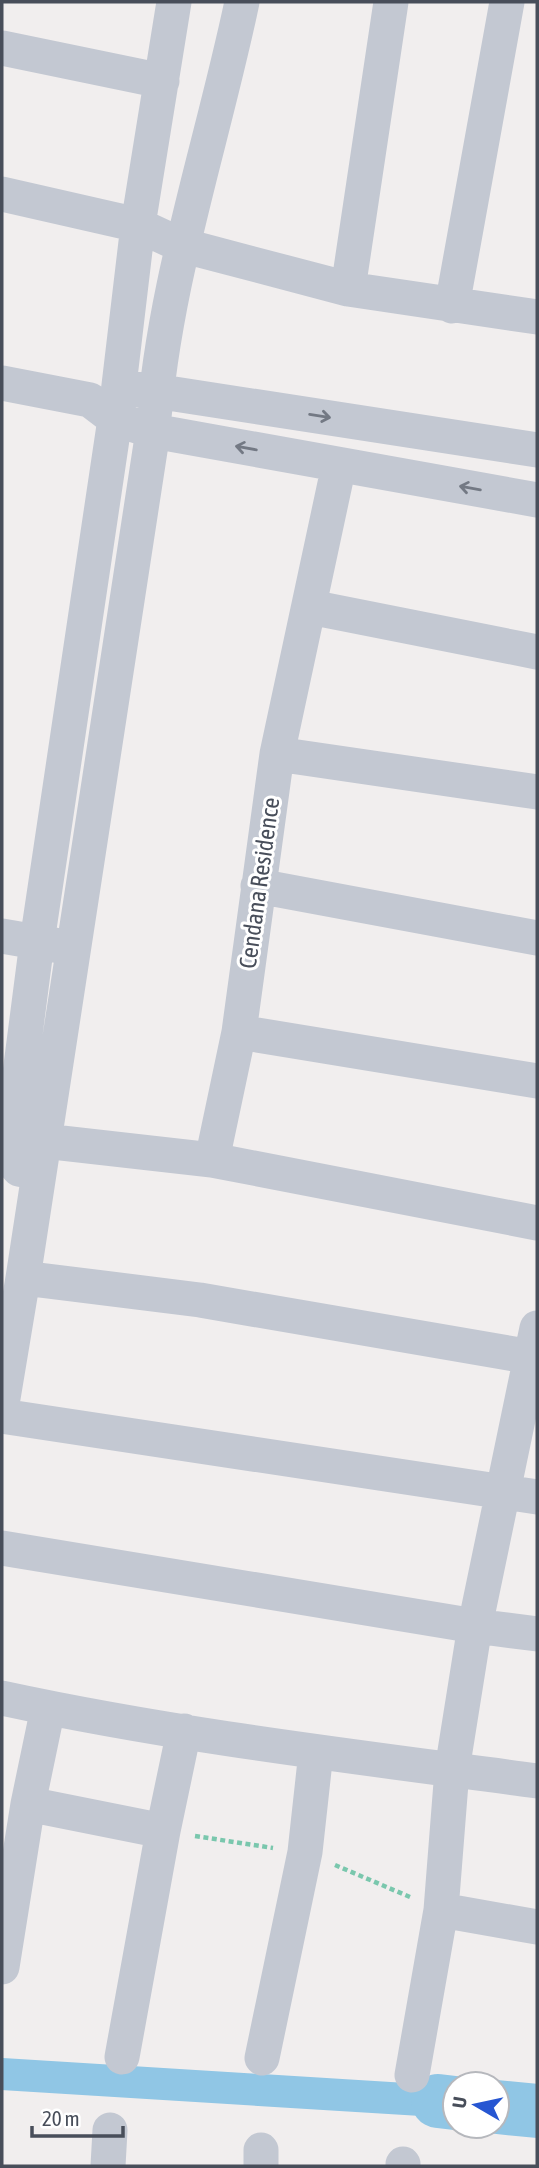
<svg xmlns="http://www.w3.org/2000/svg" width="539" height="2168" viewBox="0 0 539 2168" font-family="'Asap Condensed',sans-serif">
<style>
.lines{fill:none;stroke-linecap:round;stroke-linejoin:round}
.canal{stroke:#90c6e5;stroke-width:32}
.river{stroke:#90c6e5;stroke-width:54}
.path{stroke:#7ac7ad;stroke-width:4.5;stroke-dasharray:5 3.5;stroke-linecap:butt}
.minor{stroke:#c3c8d2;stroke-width:35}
.oneway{stroke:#737984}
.labels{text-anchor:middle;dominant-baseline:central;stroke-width:6;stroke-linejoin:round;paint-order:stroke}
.street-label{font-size:24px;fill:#484e5a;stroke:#fff}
</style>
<rect width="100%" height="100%" fill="#f1eeee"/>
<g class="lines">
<path class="canal" d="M2 2074 438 2101"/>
<path class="river" d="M438 2101 455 2103
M497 2107 537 2111"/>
<path class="path" d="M195 1836 273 1848
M335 1865 410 1897"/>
<path class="minor" d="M2 48 162 81
M2 194 138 225 181 245 348 289 537 317
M348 289 391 2
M452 306 507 2
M2 383 90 400 115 419 153 431 537 500
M133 389 155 391 537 450
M310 607 537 652
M277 754 537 792
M258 886 537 938
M2 936 60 946
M239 1032 537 1081
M44 1141 212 1160 537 1223
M212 1160 239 1032 277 754 339 465
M39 1173 19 1169 9 1158 37 942 115 419 138 225 174 2
M23 1278 200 1300 537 1358
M2 1404 23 1278 153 431C163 284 212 145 242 2
M2 1416 537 1497
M2 1548 475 1626 537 1634
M2 1698C178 1736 358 1757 537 1781
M28 1804 163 1831
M441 1910 537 1927
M2 1967 28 1804 48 1708
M122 2057 163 1831 184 1731
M262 2058 305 1852 316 1752
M412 2075 441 1910 452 1770 475 1626 537 1328
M108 2166 110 2130
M261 2166V2150
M403 2166V2164"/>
</g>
<defs><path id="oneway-shaft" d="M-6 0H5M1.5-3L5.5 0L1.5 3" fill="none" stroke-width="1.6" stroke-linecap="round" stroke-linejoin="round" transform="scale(1.75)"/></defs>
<g class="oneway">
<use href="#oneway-shaft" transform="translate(320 416) rotate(9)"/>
<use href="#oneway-shaft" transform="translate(246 448) rotate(-170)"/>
<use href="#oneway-shaft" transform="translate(470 488) rotate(-170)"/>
</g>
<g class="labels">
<g class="street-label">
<text transform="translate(259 883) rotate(-82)">Cendana Residence</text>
</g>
</g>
<rect width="539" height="2168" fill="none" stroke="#484e5a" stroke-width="7"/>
<g transform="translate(476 2105) rotate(279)"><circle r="33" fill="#ffffff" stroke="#b6b8bd" stroke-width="2"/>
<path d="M0-5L12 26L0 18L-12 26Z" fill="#2656d2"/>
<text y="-10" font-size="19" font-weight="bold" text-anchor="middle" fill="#484e5a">U</text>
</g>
<path d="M32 2126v10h91v-10" fill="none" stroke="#484e5a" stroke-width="3.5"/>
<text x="42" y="2126" font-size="21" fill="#484e5a" stroke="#ffffff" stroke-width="5" paint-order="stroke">20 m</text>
</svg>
